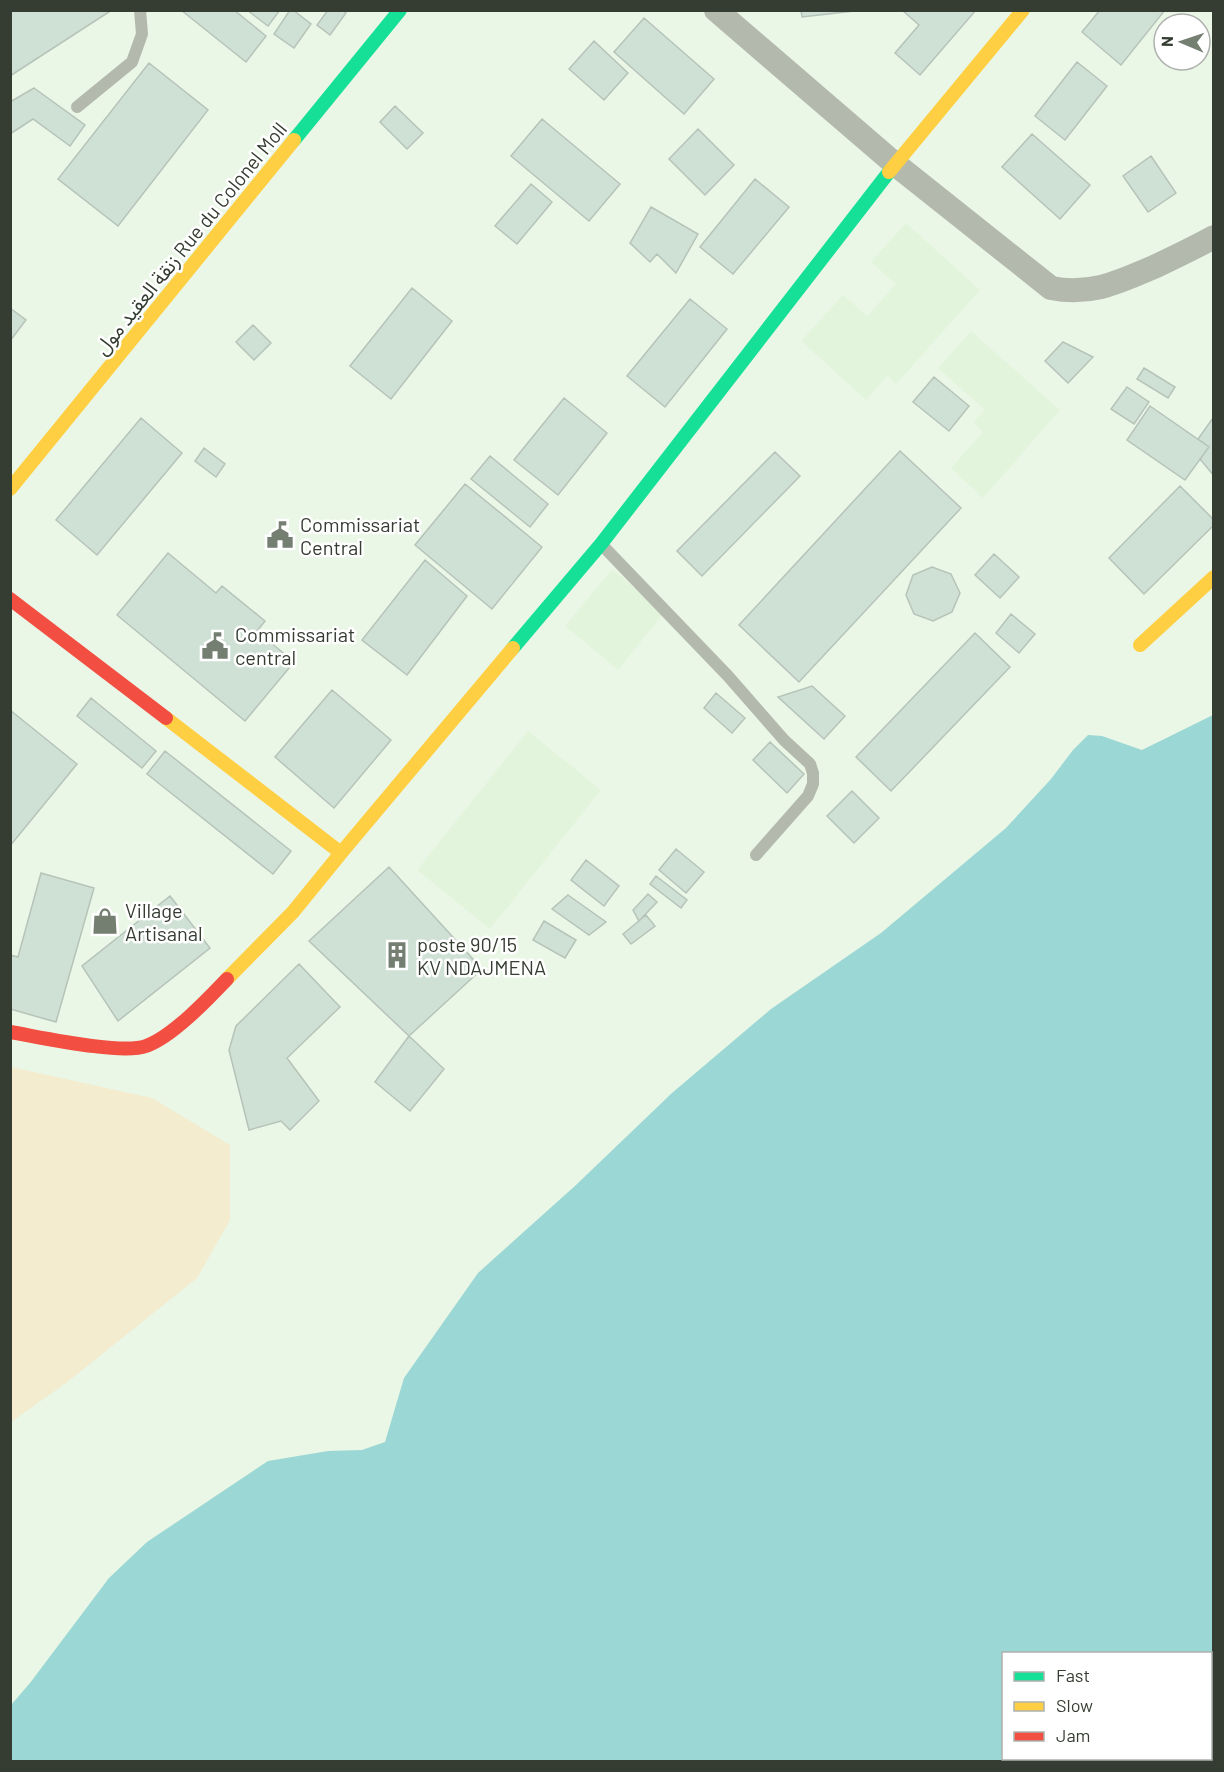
<svg xmlns="http://www.w3.org/2000/svg" width="1224" height="1772" viewBox="0 0 1224 1772" font-family="Barlow,'Noto Sans Arabic',sans-serif">
<style>
.built{fill:#e2f5dc}
.green{fill:#f4eccf}
.water{fill:#9bd7d4;fill-rule:evenodd}
.building{fill:#cfe1d5;stroke:#b6c3b9;stroke-width:1.5}
.lines{fill:none;stroke-linecap:round;stroke-linejoin:round}
.lane{stroke:#b4b9ad;stroke-width:12}
.street{stroke:#b4b9ad;stroke-width:24}
.fast{stroke:#16e098;stroke-width:14}
.slow{stroke:#ffcf43;stroke-width:14}
.jam{stroke:#f24e42;stroke-width:14}
.labels{text-anchor:middle;dominant-baseline:central;stroke-width:5;stroke-linejoin:round;paint-order:stroke}
.street-label{font-size:20px;fill:#353d32;stroke:#fff}
.poi-label{font-size:20px;fill:#353d32;stroke:#fff;text-anchor:start}
</style>
<rect width="100%" height="100%" fill="#eaf6e6"/>
<path class="built" d="M906 223 980 290 896 384 887 376 866 400 801 341 843 295 867 316 896 284 871 262Z
M971 331 1060 410 983 498 951 468 983 432 973 423 985 410 938 368Z
M612 569 664 613 618 670 565 626Z
M528 731 601 790 490 929 417 870Z"/>
<path class="green" d="M11 1067 152 1098 230 1145V1220L197 1278 66 1383 11 1422Z"/>
<path class="water" d="M1213 715V1761H11V1705L30 1683 109 1578 147 1542 268 1461 328 1451 362 1450 385 1442 404 1378 478 1273 576 1185 672 1093 771 1009 881 933 1006 828 1051 779 1073 750 1088 735 1102 736 1142 750ZM1004 1654H1210V1758H1004Z"/>
<path class="building" d="M10 10H112L10 76Z
M181 10H234L266 36 246 62Z
M247 10H280L268 26Z
M290 10H293L311 24 294 48 274 34Z
M328 10H342L346 13 330 35 317 25Z
M801 10H854V11L802 17Z
M902 10H976L920 75 895 53 919 25Z
M1100 10H1165L1121 65 1082 32Z
M644 18 714 79 684 114 614 52Z
M594 41 628 73 604 100 569 69Z
M1077 62 1107 86 1065 140 1035 116Z
M149 63 208 110 118 226 58 179Z
M34 88 85 125 70 146 33 119 10 134V102Z
M395 106 423 133 407 149 380 122Z
M542 119 620 184 589 221 511 156Z
M698 129 734 165 705 195 669 159Z
M1032 134 1090 185 1060 219 1002 167Z
M1151 156 1176 193 1148 212 1123 176Z
M755 179 789 207 733 274 700 247Z
M531 184 552 202 517 244 495 226Z
M651 207 698 234 676 273 657 254 650 262 630 243Z
M412 288 452 321 391 399 350 366Z
M690 299 727 329 665 407 627 376Z
M10 308 26 320 10 341Z
M253 325 271 343 254 360 236 342Z
M1063 342 1093 357 1068 383 1045 361Z
M1144 368 1175 387 1168 398 1137 379Z
M934 377 969 406 949 431 913 402Z
M1127 387 1149 402 1134 424 1111 409Z
M564 398 607 433 558 495 514 460Z
M1150 406 1209 447 1185 480 1127 440Z
M141 418 182 453 97 555 56 520Z
M1213 418 1214 419V476L1200 459 1209 447 1198 439Z
M204 448 225 464 216 477 195 461Z
M900 451 961 508 799 682 739 625Z
M775 452 800 476 702 576 677 551Z
M490 456 548 504 530 527 471 479Z
M465 484 542 547 492 609 415 545Z
M1180 486 1214 520V525L1144 594 1109 558Z
M168 553 216 593 222 586 265 621 257 631 294 662 245 721 117 615Z
M994 554 1019 577 1000 598 975 575Z
M425 560 467 596 407 675 362 640Z
M932 567 951 574 960 593 952 612 933 621 914 614 906 595 913 575Z
M1011 614 1035 634 1019 653 996 633Z
M975 633 1010 667 891 791 856 757Z
M812 686 845 716 824 739 778 697Z
M332 690 391 740 334 808 275 757Z
M716 693 745 718 732 733 704 708Z
M91 698 156 751 142 768 77 716Z
M10 710 77 764 10 846Z
M770 742 804 774 787 793 753 760Z
M165 751 291 851 273 874 147 774Z
M852 791 879 818 854 843 827 816Z
M676 849 704 872 686 893 659 870Z
M586 860 619 886 604 906 571 880Z
M389 867 482 969 409 1036 309 941Z
M41 873 94 888 56 1022 10 1009V955L18 957Z
M656 876 687 900 681 908 650 884Z
M648 894 657 902 639 921 633 910Z
M568 895 606 922 589 935 552 909Z
M170 896 210 948 118 1021 82 966Z
M646 915 655 926 631 944 623 934Z
M544 921 576 940 565 958 533 940Z
M299 964 340 1007 287 1058 319 1101 290 1130 281 1121 249 1130 229 1050 236 1026Z
M409 1036 444 1069 410 1111 375 1082Z"/>
<g class="lines">
<path class="lane" d="M77 107 132 62 142 34 140 10
M602 545 728 676 784 740 810 764 813 773V784L808 796 756 855"/>
<path class="street" d="M716 10 895 164 1051 288C1091 296 1119 282 1154 267 1175 257 1194 248 1214 237"/>
<path class="fast" d="M294 140 400 10
M513 648 601 544 889 172"/>
<path class="slow" d="M889 172 1023 10
M10 489 294 140
M1140 645 1214 577
M166 718 341 853 293 912 227 979
M341 853 513 648"/>
<path class="jam" d="M10 599 166 718
M10 1032C40 1037 121 1055 146 1046 172 1037 208 999 227 979"/>
</g>
<defs>
<symbol id="civic-bare" viewBox="-9 -9 18 18"><path d="M-.6-6.5H3V-4.5H.6V-3L4-1V1h2V6H-6V1h2V-1L-.6-3ZM-1.2 2.5V6h2.4V2.5Z" fill="#747e71" stroke="#fff" stroke-width="2.5" paint-order="stroke"/></symbol>
<symbol id="shop-bare" viewBox="-9 -9 18 18"><path d="M-5-2.5h2.3a2.7 3.5 0 0 1 5.4 0H5L5.5 6h-11ZM-1.5-2.5h3a1.5 2.3 0 0 0-3 0Z" fill="#747e71" stroke="#fff" stroke-width="2.5" paint-order="stroke"/></symbol>
<symbol id="building-bare" viewBox="-9 -9 18 18"><path d="M-4-6H4V6H1V3H-1V6H-4ZM-2.5-4.3h1.7v1.8h-1.7ZM.8-4.3h1.7v1.8H.8ZM-2.5-1h1.7V.8h-1.7ZM.8-1h1.7V.8H.8Z" fill="#747e71" stroke="#fff" stroke-width="2.5" paint-order="stroke"/></symbol>
</defs>
<g fill-rule="evenodd">
<use href="#civic-bare" x="261" y="516" width="38" height="38"/>
<use href="#civic-bare" x="196" y="627" width="38" height="38"/>
<use href="#shop-bare" x="86" y="902" width="38" height="38"/>
<use href="#building-bare" x="378" y="936" width="38" height="38"/>
</g>
<g class="labels">
<g class="street-label">
<text transform="translate(190 238) rotate(-51)">زنقة العقيد مول Rue du Colonel Moll</text>
</g>
<g class="poi-label">
<text x="300" y="524">Commissariat<tspan x="300" dy="23">Central</tspan></text>
<text x="235" y="634">Commissariat<tspan x="235" dy="23">central</tspan></text>
<text x="125" y="910">Village<tspan x="125" dy="23">Artisanal</tspan></text>
<text x="417" y="944">poste 90/15<tspan x="417" dy="23">KV NDAJMENA</tspan></text>
</g>
</g>
<rect width="1224" height="1772" fill="none" stroke="#353d32" stroke-width="24"/>
<rect x="1002" y="1652" width="210" height="108" fill="#ffffff" stroke="#aeb1ad" stroke-width="1.5"/>
<rect x="1014" y="1672" width="30" height="9" fill="#16e098" stroke="#aeb1ad" stroke-width="1.5"/>
<text x="1056" y="1682" font-size="18" fill="#353d32">Fast</text>
<rect x="1014" y="1702" width="30" height="9" fill="#ffcf43" stroke="#aeb1ad" stroke-width="1.5"/>
<text x="1056" y="1712" font-size="18" fill="#353d32">Slow</text>
<rect x="1014" y="1732" width="30" height="9" fill="#f24e42" stroke="#aeb1ad" stroke-width="1.5"/>
<text x="1056" y="1742" font-size="18" fill="#353d32">Jam</text>
<g transform="translate(1182 42) rotate(272)"><circle r="28" fill="#ffffff" stroke="#aeb1ad" stroke-width="1.5"/>
<path d="M0-4.5L10 22L0 15L-10 22Z" fill="#747e71"/>
<text y="-9" font-size="16" font-weight="bold" text-anchor="middle" fill="#353d32">N</text>
</g>
</svg>
